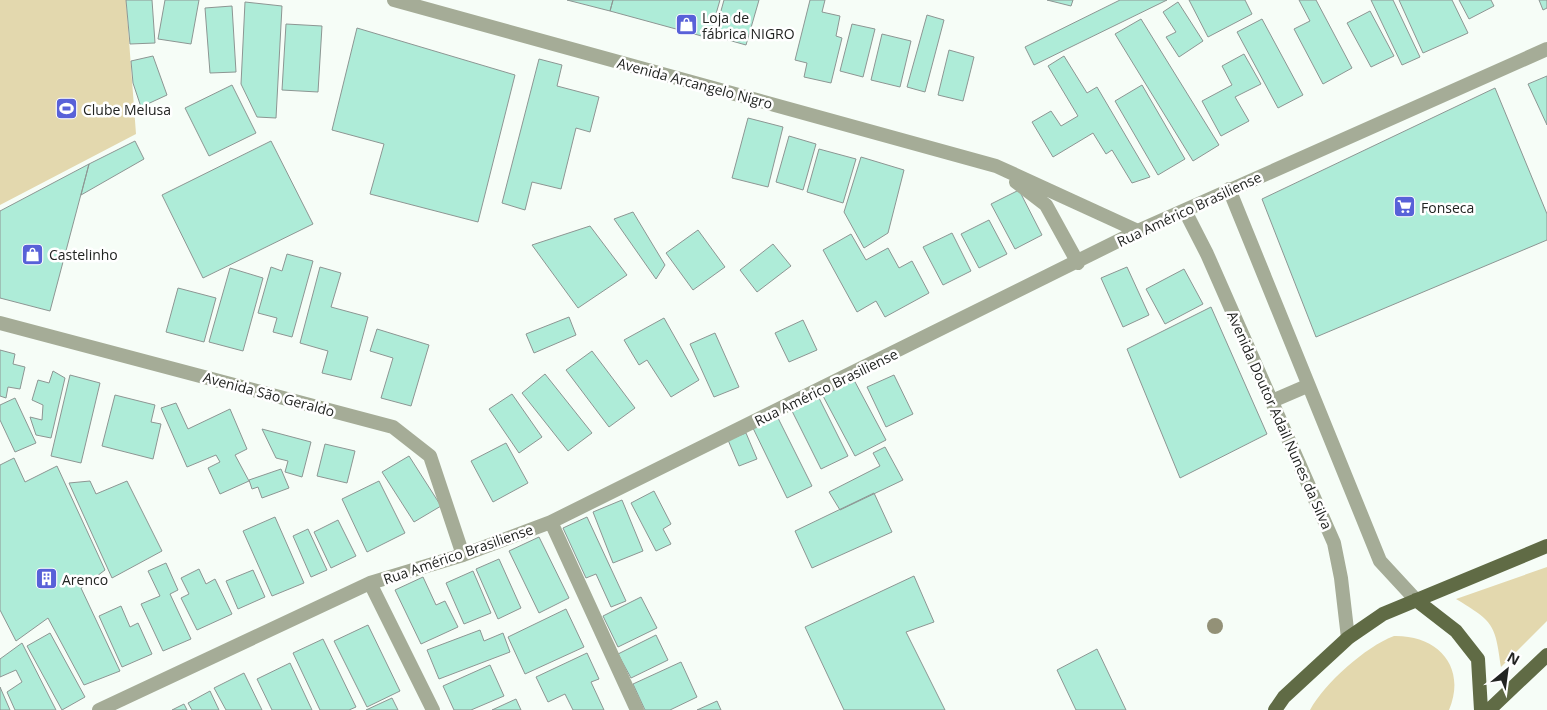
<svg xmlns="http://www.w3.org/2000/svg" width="1547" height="710" viewBox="0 0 1547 710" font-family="'Open Sans',sans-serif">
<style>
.green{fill:#e3d8ae}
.building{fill:#aeecd8;stroke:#8d9693}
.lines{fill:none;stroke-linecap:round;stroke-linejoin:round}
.minor{stroke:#a5ac97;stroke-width:14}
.primary{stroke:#606b45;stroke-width:14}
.tree{fill:#939177}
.labels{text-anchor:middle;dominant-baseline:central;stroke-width:5;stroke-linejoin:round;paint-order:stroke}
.poi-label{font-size:14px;fill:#222422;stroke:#fff;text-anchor:start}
.street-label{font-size:14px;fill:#222422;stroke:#fff}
</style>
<rect width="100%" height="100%" fill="#f6fdf7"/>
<path class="green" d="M0 0H126L136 134 0 205Z
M1547 567V621L1501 667C1495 624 1494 622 1456 599Z
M1394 636C1438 635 1467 667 1449 710H1310C1325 683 1365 647 1394 636Z"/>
<path class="building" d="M126 0H152L155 43 130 44Z
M165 0H199L191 44 158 39Z
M567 0H613L610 11Z
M613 0H720L709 38 610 11Z
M724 0H759L746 45 714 36Z
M810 0H825L822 12 840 16 836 36 842 38 831 83 804 77 807 63 795 60Z
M1047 0H1073L1071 6Z
M1120 0H1167L1034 65 1025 47Z
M1189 0H1245L1252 14 1208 37Z
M1299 0H1316L1352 68 1323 84 1294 29 1310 21Z
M1371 0H1393L1420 57 1402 65Z
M1399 0H1452L1468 33 1423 53Z
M1459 0H1491L1494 6 1469 19Z
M1539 0H1547V8L1543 10Z
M245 2 282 6 276 118 257 117 241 84Z
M1178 2 1203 41 1179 57 1166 37 1176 32 1163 12Z
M232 6 236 72 210 73 205 8Z
M1370 11 1394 56 1371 67 1347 23Z
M927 15 944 20 925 92 907 87Z
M1141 19 1219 145 1193 161 1115 34Z
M1262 19 1303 95 1278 108 1237 32Z
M286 24 322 26 318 92 282 90Z
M852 24 875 29 863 77 840 71Z
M357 28 515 75 478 222 370 194 384 144 332 130Z
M882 34 911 41 900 87 871 80Z
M949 50 974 57 963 101 938 95Z
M1244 54 1261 84 1235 97 1249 121 1221 136 1202 101 1232 85 1222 66Z
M153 56 167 95 141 107 133 83 131 61Z
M1064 56 1087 93 1097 87 1150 177 1132 183 1112 150 1106 154 1093 133 1053 157 1032 122 1051 111 1061 126 1078 116 1048 66Z
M539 59 562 65 557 86 599 97 590 132 576 128 561 189 532 182 525 210 502 203Z
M1547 76V125L1528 84Z
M232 85 256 133 209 156 185 108Z
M1142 85 1185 159 1158 175 1115 101Z
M1495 88 1547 214V240L1316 337 1262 199Z
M748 118 783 127 768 187 732 178Z
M789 136 816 144 803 190 776 182Z
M135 141 144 159 81 195 89 164Z
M271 141 313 224 203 278 162 195Z
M819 149 856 159 843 203 807 192Z
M861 157 904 170 888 233 864 248 844 212Z
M89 164 50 311 0 298V211Z
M1019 190 1042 235 1015 249 991 204Z
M633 212 665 265 656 279 614 219Z
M989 220 1007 254 979 268 961 234Z
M590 226 627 275 578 308 532 245Z
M698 230 725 267 693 290 666 253Z
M952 233 971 271 943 285 923 247Z
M851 234 866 260 888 248 899 268 912 261 929 293 885 317 876 301 857 312 823 250Z
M773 244 791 266 757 292 740 270Z
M287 254 313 261 292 337 273 332 277 318 258 313 271 267 282 271Z
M320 267 341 273 331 307 368 317 351 380 322 373 328 351 300 343Z
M1127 267 1149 315 1123 327 1101 278Z
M230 268 263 278 243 351 209 342Z
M1184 269 1203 304 1165 324 1146 289Z
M178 288 216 298 204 342 166 332Z
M1211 307 1267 434 1180 478 1127 349Z
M569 317 576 335 534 353 526 334Z
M664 318 699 380 671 397 647 360 639 365 624 340Z
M803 320 817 350 789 362 775 333Z
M377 329 429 345 411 406 381 398 393 358 370 351Z
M715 333 739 387 714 397 690 344Z
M0 350 15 354 13 364 25 367 20 389 8 387 6 398 0 396Z
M592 351 635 408 609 427 566 370Z
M53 371 65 378 51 438 36 435 30 417 42 420 43 405 32 400 38 380 49 383Z
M545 374 592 433 568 451 522 393Z
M70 375 100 383 81 463 51 456Z
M894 375 913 414 886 427 867 387Z
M854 380 886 440 855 456 823 396Z
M816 392 848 456 821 469 789 405Z
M512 394 542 437 519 453 489 409Z
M115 395 155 405 151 422 161 424 153 459 102 446Z
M15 398 36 443 15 452 0 420V405Z
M176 403 188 429 230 409 247 449 235 455 249 481 220 494 208 468 220 462 216 455 187 467 161 408Z
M775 412 812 486 787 498 751 424Z
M262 429 311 442 302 477 285 472 288 461 276 458Z
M746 433 757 459 739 466 728 440Z
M506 443 528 483 493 502 471 461Z
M325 444 355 451 347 483 317 476Z
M885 447 903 480 840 510 829 492 880 466 873 453Z
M409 456 441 506 414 522 382 472Z
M14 458 25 482 57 466 105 570 81 588 120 671 84 685 48 618 16 641 0 610V465Z
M281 469 289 488 262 498 258 487 252 489 249 480Z
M90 481 96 494 127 481 162 551 112 578 69 483Z
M379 481 405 533 367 552 342 499Z
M654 491 671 524 663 529 671 544 656 551 631 503Z
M874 493 892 532 812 568 795 531Z
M622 500 643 551 613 563 593 512Z
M275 517 304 583 272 596 243 531Z
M587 517 626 601 611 607 596 574 586 578 563 528Z
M338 520 356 556 331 568 314 532Z
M308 529 327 570 311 577 293 536Z
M539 537 569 598 539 613 509 551Z
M499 559 521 608 498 619 476 569Z
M166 563 178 590 170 594 191 639 163 651 141 604 160 596 148 571Z
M199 569 206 584 215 579 232 614 197 630 181 598 189 594 181 578Z
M253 570 265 597 238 609 226 581Z
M473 571 491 613 464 624 446 583Z
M914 576 934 622 906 632 945 710H844L805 627Z
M423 577 436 605 445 601 458 627 421 644 395 590Z
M641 597 657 628 618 647 603 616Z
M121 606 130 627 138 623 152 654 122 667 99 616Z
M566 609 584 647 525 674 508 637Z
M368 625 400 691 367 707 334 641Z
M480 630 484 641 503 633 510 652 439 679 427 650Z
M50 633 85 697 62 710 27 646Z
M656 635 668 660 631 678 618 654Z
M323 639 356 707 349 710H320L293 653Z
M22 643 56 710H15L7 692 22 682 16 670 0 677V659Z
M1097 649 1126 710H1076L1057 670Z
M587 653 599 679 591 682 604 710H573L565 694 548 702 536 677Z
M681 662 697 697 670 710H645L633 684Z
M290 663 312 710H272L257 679Z
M490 665 504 696 471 710H454L443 686Z
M244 673 262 710H226L214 688Z
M0 687 10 710H0Z
M210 691 219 710H192L188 703Z
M392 698 398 710H366Z
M516 699 521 710H492Z
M717 701 721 710H697Z
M184 704 187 710H172Z"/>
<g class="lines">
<path class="minor" d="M394 0 996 166 1138 231
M1016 182 1046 205 1078 263
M1229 189 1380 561 1416 600
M1185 211 1207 254 1334 543 1341 578 1348 638
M0 323 393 427 430 456 463 555
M1272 401 1307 386
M551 522 637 710
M370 583 433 710
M99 710 370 583 463 555 551 522 1138 231 1547 49"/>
<path class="primary" d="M1416 600 1456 631 1478 659 1481 710
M1275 710 1284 697 1348 638 1383 614 1547 546
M1489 710 1547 655"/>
</g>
<circle class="tree" cx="1215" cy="626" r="8"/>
<defs>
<symbol id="shop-square" viewBox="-11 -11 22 22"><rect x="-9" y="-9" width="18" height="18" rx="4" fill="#5861d8" stroke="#fff"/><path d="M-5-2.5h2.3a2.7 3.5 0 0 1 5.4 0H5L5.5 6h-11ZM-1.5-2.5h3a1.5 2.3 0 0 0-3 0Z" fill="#fff"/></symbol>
<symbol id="stadium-square" viewBox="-11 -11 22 22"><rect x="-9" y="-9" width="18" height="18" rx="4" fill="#5861d8" stroke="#fff"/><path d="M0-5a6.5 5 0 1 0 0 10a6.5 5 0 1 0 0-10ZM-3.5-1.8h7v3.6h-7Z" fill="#fff"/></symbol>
<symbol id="supermarket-square" viewBox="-11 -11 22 22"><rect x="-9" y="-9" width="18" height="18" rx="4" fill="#5861d8" stroke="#fff"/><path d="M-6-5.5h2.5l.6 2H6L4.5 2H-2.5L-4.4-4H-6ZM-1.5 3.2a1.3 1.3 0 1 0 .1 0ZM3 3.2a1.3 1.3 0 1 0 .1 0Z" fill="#fff"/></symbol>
<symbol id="building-square" viewBox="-11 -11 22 22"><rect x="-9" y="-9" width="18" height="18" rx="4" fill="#5861d8" stroke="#fff"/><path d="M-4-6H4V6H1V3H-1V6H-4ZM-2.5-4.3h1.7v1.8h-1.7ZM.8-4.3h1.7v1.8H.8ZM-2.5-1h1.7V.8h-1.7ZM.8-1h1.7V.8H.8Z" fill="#fff"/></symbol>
</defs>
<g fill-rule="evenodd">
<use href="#shop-square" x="674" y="12" width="25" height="25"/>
<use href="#stadium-square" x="54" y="96" width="25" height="25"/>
<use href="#supermarket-square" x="1392" y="194" width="25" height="25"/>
<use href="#shop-square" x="20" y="242" width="25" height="25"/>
<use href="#building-square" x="34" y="566" width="25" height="25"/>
</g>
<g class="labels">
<g class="poi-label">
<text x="702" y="17">Loja de<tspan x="702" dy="16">fábrica NIGRO</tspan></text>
<text x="83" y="109">Clube Melusa</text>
<text x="1421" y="207">Fonseca</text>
<text x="49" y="254">Castelinho</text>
<text x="62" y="579">Arenco</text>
</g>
<g class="street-label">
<text transform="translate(695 83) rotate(15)">Avenida Arcangelo Nigro</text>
<text transform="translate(1189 209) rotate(-25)">Rua Américo Brasiliense</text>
<text transform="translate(826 387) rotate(-26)">Rua Américo Brasiliense</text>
<text transform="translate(269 394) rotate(15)">Avenida São Geraldo</text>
<text transform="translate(1280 420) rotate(66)">Avenida Doutor Adail Nunes da Silva</text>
<text transform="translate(458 554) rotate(-19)">Rua Américo Brasiliense</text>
</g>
</g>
<g transform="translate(1507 670) rotate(29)" stroke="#ffffff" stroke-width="4" paint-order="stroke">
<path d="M0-4L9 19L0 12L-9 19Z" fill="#222422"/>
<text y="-8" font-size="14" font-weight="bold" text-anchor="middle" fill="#222422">N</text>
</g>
</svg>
